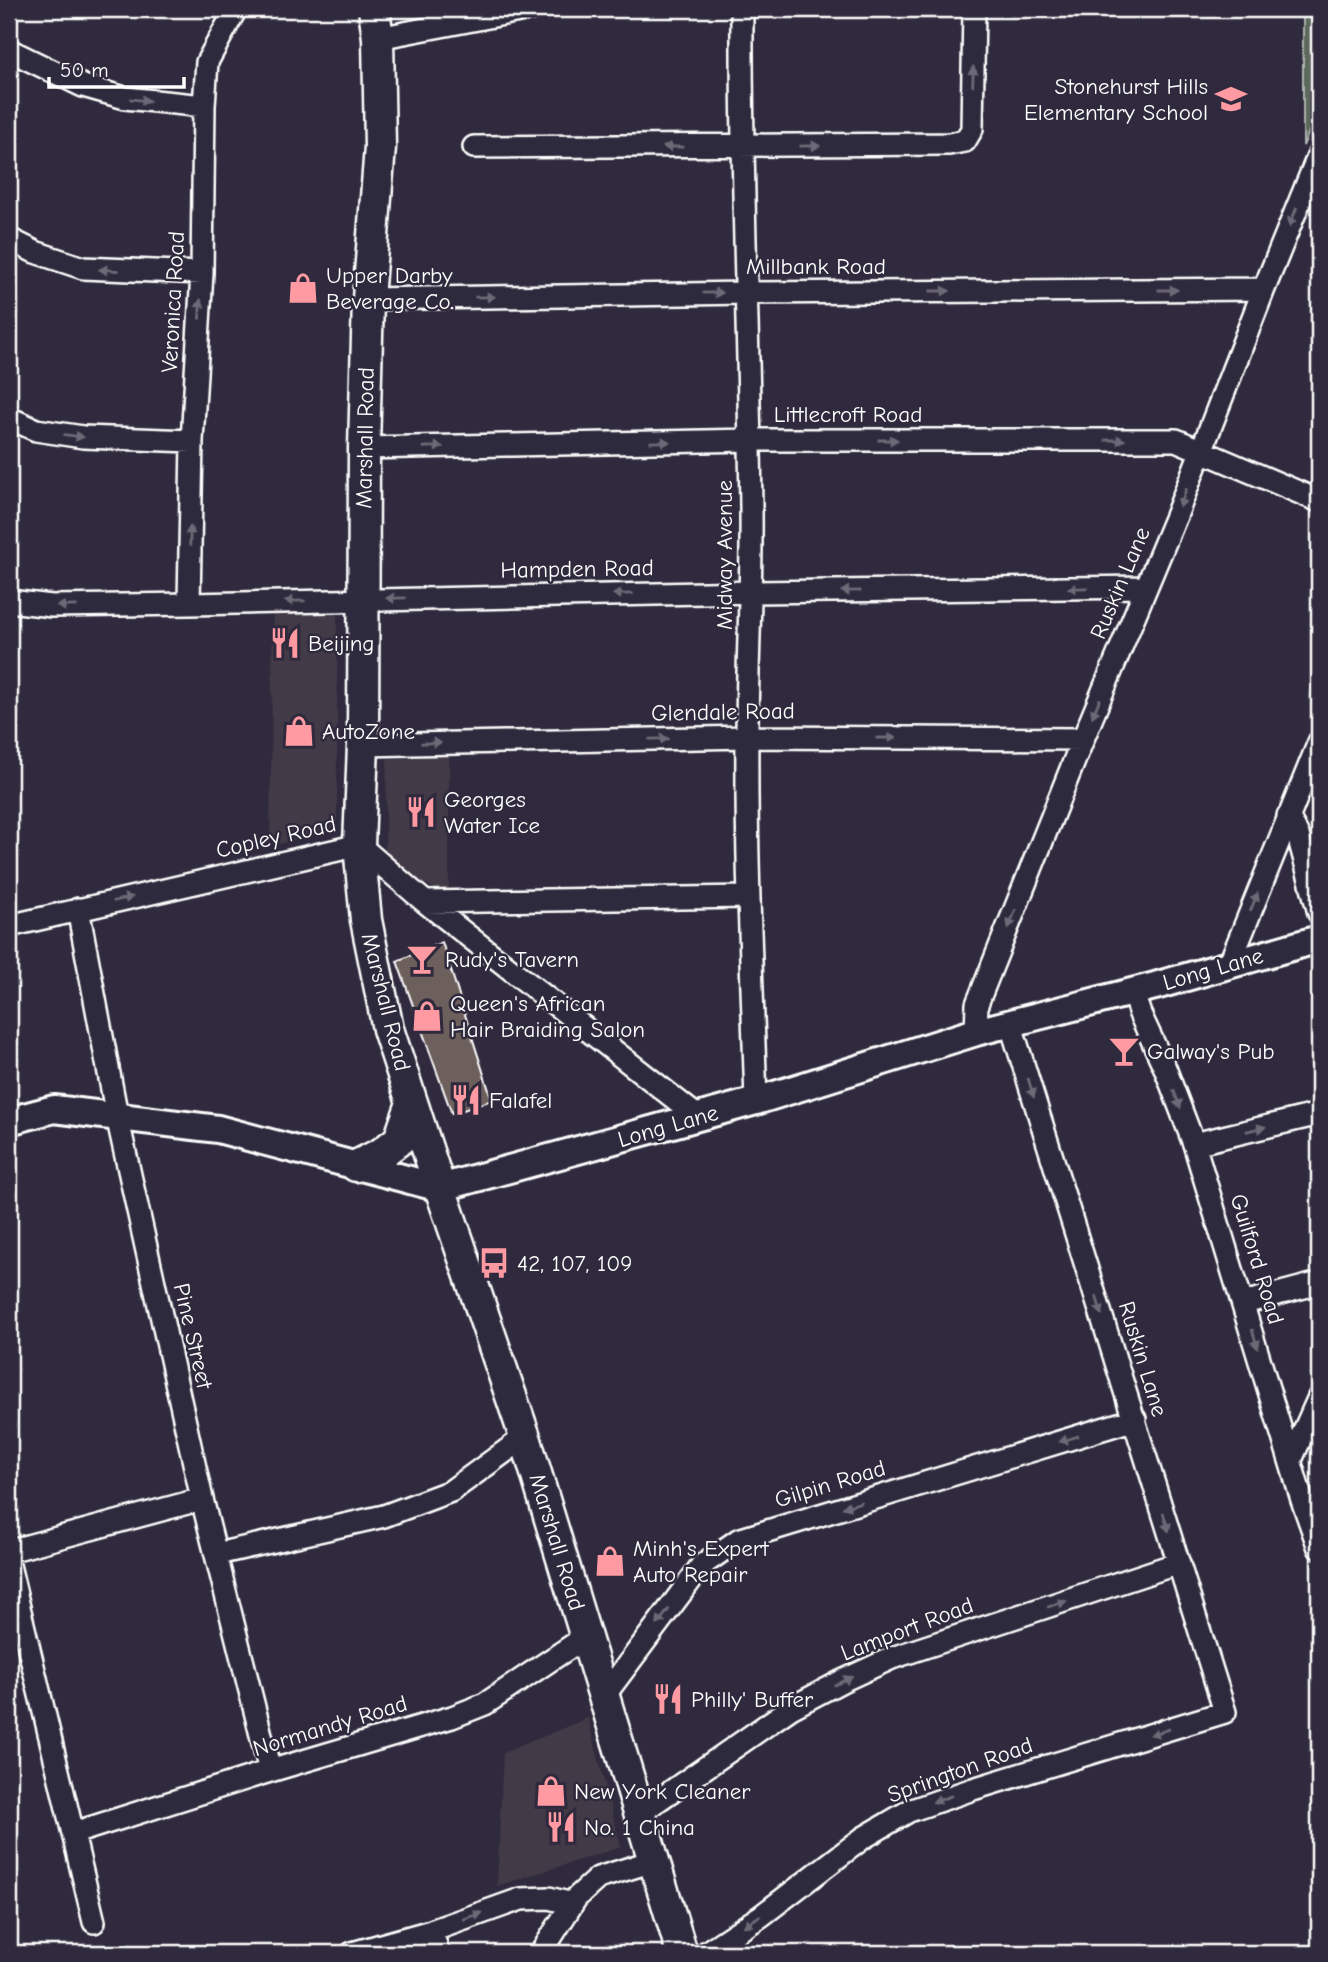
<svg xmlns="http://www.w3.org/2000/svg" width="1328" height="1962" viewBox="0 0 1328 1962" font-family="'Comic Neue',sans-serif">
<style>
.built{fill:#423a46}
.green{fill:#5b675c;stroke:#adb3ae;stroke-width:2}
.building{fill:#6d5f5b;stroke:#fff;stroke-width:2}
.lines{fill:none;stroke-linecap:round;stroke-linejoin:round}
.minor-casing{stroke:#fff;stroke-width:26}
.tertiary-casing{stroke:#fff;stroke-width:32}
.secondary-casing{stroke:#fff;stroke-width:35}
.minor{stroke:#2f2a3d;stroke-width:21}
.tertiary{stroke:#2f2a3d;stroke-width:26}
.secondary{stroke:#2f2a3d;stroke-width:30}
.oneway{fill:#6d6a77}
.labels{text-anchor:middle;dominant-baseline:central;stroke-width:5;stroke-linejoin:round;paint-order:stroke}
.poi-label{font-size:23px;fill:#fff;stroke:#2f2a3d;text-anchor:start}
.street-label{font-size:23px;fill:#fff;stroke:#2f2a3d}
</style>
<rect width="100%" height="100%" fill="#2f2a3d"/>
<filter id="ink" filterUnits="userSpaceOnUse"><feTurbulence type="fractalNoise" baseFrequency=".0143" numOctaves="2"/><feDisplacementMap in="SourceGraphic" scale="14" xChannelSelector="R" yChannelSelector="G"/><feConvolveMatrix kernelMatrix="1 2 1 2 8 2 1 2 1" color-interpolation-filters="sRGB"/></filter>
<g filter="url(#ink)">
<path class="built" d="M337 610V821L331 831 270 846 273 612Z
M449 756V896L418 880 385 853 387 759Z
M588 1718 621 1847 497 1886 503 1753Z"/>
<path class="green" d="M1319 15V108L1303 146V16Z"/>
<path class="building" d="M442 942 492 1100 452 1114 397 961Z"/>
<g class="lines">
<defs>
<path id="minor" d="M742 9C741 175 749 342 751 508 752 585 747 662 747 738 746 859 752 980 756 1101
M378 38 530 9
M9 50 83 86 125 98 204 106
M474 147 949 144 965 141 972 129 974 9
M9 239 35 252 83 268 202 273
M368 299 746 293 1264 289
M9 418 36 430 83 437 192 441
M364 448 751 440H1176L1319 501
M9 601 52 606 189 604 752 592 1146 587
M189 604 192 441 202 273 204 106 207 62 236 9
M363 745 747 737 1083 739
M1288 816 1298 835 1319 913
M425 902 749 897
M78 909 117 1116 202 1499 270 1771
M9 926 359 845 425 902 698 1117
M1229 965 1319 742
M1132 991 1140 1014 1165 1068 1194 1144 1302 1500 1319 1548
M976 1032 977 1004 1083 739 1176 516 1264 289 1319 154
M1194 1144 1319 1114
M1244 1303 1319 1283
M1291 1460 1319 1397
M9 1551 202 1499
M217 1554 384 1516 451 1491 525 1437
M9 1565 94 1922
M604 1696 702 1565 738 1540 1135 1419
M640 1813 791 1708 842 1681 892 1658 1179 1563
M74 1833 270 1771 452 1717 485 1704 585 1637
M352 1953 431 1931
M439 1953 431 1931 521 1899 549 1898 572 1904
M541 1953 576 1898 598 1878 653 1861
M705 1953 761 1916 863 1838 909 1811 973 1789 1225 1712 1010 1022"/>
<path id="tertiary" d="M9 1121 54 1109 218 1129 440 1188 756 1101 976 1032 1155 986 1319 939"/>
<path id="secondary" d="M374 9 378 38 380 147 368 299 364 448 363 745 359 845 366 920 388 1029 440 1188 525 1437 682 1953
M356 1166 382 1153 399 1140 412 1103"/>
</defs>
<use href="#minor" class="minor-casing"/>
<use href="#tertiary" class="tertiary-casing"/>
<use href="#secondary" class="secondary-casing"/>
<use href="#minor" class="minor"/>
<use href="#tertiary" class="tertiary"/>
<use href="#secondary" class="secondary"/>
</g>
<defs><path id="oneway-solid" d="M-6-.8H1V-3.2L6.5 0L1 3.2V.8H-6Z" transform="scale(1.75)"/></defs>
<g class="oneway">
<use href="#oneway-solid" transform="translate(973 76) rotate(-88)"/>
<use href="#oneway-solid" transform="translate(140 100) rotate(6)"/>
<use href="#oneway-solid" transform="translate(810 146) rotate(-1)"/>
<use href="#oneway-solid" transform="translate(673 147) rotate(180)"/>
<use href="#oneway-solid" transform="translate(1293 217) rotate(112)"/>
<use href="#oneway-solid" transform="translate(109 270) rotate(-177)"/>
<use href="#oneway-solid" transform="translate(1168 290)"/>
<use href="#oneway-solid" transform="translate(940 291)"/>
<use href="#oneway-solid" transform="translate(713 293) rotate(-1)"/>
<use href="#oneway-solid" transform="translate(485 297) rotate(-1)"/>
<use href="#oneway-solid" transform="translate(200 309) rotate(-87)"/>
<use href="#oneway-solid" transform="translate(74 436) rotate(7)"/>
<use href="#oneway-solid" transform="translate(888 440)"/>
<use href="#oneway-solid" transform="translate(1115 440)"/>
<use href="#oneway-solid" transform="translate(660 442) rotate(-1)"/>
<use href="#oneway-solid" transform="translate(433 447) rotate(-1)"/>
<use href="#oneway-solid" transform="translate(1183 498) rotate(110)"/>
<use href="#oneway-solid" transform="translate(190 536) rotate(-89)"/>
<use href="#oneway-solid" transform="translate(1078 588) rotate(179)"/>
<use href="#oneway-solid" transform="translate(851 591) rotate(179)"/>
<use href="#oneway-solid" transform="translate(623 594) rotate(179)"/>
<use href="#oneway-solid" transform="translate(396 598) rotate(179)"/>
<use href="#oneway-solid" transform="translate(295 601) rotate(179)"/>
<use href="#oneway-solid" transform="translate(67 606) rotate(179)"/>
<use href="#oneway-solid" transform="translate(1096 708) rotate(113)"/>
<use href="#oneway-solid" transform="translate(886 738)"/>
<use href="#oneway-solid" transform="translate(659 739) rotate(-1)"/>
<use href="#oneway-solid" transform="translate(431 743) rotate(-1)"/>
<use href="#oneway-solid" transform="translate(123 899) rotate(-13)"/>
<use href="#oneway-solid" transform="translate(1254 902) rotate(-68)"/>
<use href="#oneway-solid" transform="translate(1012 919) rotate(112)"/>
<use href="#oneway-solid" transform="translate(1031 1088) rotate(73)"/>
<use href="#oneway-solid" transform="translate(1177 1099) rotate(69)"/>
<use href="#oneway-solid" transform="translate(1256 1129) rotate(-13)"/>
<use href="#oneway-solid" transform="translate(1099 1305) rotate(73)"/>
<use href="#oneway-solid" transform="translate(1255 1339) rotate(73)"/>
<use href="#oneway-solid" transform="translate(1069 1439) rotate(163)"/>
<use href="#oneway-solid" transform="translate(852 1505) rotate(163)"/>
<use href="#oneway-solid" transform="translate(1166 1522) rotate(73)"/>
<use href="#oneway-solid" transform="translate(1057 1604) rotate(-18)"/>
<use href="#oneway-solid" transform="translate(663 1617) rotate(127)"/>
<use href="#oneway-solid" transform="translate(843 1681) rotate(-26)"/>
<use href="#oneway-solid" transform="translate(1160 1732) rotate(163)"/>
<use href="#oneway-solid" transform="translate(942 1799) rotate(161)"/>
<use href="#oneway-solid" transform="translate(473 1916) rotate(-19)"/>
<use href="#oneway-solid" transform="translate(752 1921) rotate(146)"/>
</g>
</g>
<defs>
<symbol id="school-bare" viewBox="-9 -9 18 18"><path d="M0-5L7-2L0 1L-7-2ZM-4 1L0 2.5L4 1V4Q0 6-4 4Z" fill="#ff9aa2" stroke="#2f2a3d" stroke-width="2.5" paint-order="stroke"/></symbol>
<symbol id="shop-bare" viewBox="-9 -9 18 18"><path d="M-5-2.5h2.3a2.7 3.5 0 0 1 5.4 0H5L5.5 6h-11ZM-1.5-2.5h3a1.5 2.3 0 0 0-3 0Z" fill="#ff9aa2" stroke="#2f2a3d" stroke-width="2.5" paint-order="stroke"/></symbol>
<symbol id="restaurant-bare" viewBox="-9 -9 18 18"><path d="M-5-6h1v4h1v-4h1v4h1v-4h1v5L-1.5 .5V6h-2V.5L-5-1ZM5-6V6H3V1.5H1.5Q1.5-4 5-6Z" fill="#ff9aa2" stroke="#2f2a3d" stroke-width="2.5" paint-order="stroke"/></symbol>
<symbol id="bar-bare" viewBox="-9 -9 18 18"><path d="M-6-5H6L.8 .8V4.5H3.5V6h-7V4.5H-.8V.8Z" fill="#ff9aa2" stroke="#2f2a3d" stroke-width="2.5" paint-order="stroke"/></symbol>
<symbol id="bus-bare" viewBox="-9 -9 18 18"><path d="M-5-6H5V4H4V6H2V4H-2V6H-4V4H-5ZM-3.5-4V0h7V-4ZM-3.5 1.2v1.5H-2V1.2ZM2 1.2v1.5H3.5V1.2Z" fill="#ff9aa2" stroke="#2f2a3d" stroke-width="2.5" paint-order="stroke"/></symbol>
</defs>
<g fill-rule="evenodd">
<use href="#school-bare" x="1209" y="77" width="44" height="44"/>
<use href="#shop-bare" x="281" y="266" width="44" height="44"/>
<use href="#restaurant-bare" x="263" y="621" width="44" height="44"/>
<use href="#shop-bare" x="277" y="709" width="44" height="44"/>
<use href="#restaurant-bare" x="399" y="790" width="44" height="44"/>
<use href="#bar-bare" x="400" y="937" width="44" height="44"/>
<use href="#shop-bare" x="405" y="994" width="44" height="44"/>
<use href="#bar-bare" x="1102" y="1029" width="44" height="44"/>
<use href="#restaurant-bare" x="444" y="1078" width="44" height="44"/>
<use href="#bus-bare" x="472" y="1241" width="44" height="44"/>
<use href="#shop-bare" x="588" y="1539" width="44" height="44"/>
<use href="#restaurant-bare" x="646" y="1677" width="44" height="44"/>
<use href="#shop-bare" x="529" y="1769" width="44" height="44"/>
<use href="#restaurant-bare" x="539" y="1805" width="44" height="44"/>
</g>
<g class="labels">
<g class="poi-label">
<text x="1208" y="86" text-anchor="end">Stonehurst Hills<tspan x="1208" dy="26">Elementary School</tspan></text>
<text x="326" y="275">Upper Darby<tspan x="326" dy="26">Beverage Co.</tspan></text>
<text x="308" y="643">Beijing</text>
<text x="322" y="731">AutoZone</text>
<text x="444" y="799">Georges<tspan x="444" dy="26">Water Ice</tspan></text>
<text x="445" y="959">Rudy's Tavern</text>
<text x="450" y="1003">Queen's African<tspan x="450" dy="26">Hair Braiding Salon</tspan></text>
<text x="1147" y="1051">Galway's Pub</text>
<text x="489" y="1100">Falafel</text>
<text x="517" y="1263">42, 107, 109</text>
<text x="633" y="1548">Minh's Expert<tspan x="633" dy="26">Auto Repair</tspan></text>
<text x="691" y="1699">Philly' Buffer</text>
<text x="574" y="1791">New York Cleaner</text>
<text x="584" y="1827">No. 1 China</text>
</g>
<g class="street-label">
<text x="816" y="266">Millbank Road</text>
<text transform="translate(173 302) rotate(-87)">Veronica Road</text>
<text x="848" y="414">Littlecroft Road</text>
<text transform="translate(365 438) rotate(-89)">Marshall Road</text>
<text transform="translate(724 555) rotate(-90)">Midway Avenue</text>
<text transform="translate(577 569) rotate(-1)">Hampden Road</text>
<text transform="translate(1120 583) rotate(-67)">Ruskin Lane</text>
<text transform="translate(723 712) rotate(-1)">Glendale Road</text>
<text transform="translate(276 837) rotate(-13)">Copley Road</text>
<text transform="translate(1213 969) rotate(-16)">Long Lane</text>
<text transform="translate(386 1002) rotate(76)">Marshall Road</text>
<text transform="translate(668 1126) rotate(-16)">Long Lane</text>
<text transform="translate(1257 1259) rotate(73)">Guilford Road</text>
<text transform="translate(193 1336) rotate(77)">Pine Street</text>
<text transform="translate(1143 1359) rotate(73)">Ruskin Lane</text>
<text transform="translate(830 1484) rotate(-17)">Gilpin Road</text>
<text transform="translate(557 1542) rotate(73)">Marshall Road</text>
<text transform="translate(907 1629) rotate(-21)">Lamport Road</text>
<text transform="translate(330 1726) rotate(-17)">Normandy Road</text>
<text transform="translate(960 1770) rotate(-20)">Springton Road</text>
</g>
</g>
<rect width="1328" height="1962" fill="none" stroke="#2f2a3d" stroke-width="35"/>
<rect x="18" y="18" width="1293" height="1927" fill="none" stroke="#fff" stroke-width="2.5" filter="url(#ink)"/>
<path d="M49 77v10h135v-10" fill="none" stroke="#ffffff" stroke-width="3.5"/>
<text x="60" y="77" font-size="21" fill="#ffffff" stroke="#2f2a3d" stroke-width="5" paint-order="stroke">50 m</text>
</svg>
